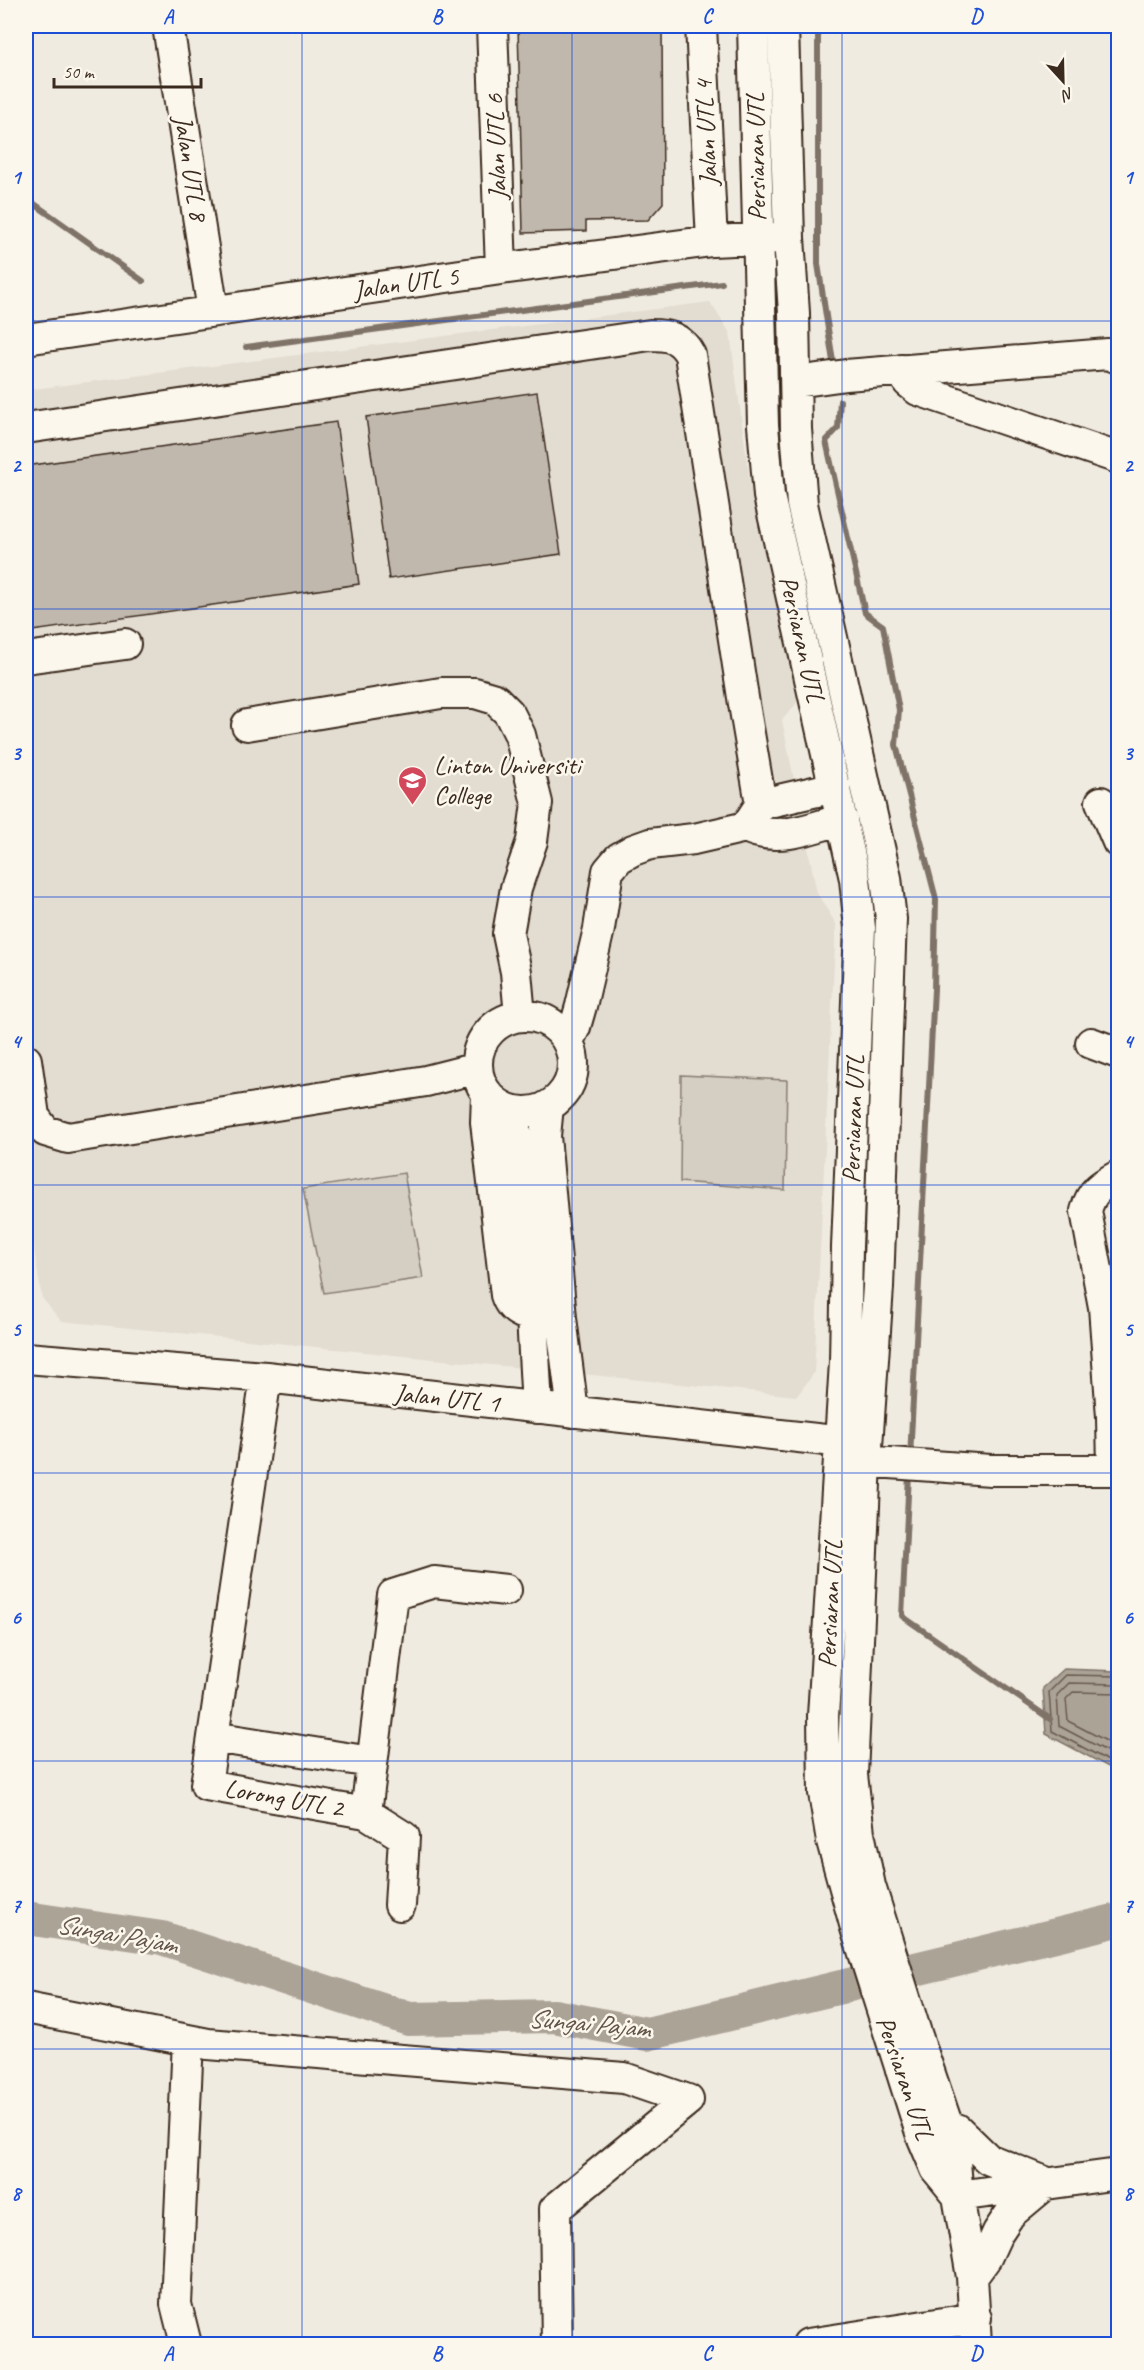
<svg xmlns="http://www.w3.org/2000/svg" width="1144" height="2370" viewBox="0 0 1144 2370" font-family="Caveat,sans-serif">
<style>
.built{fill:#e2dcd1}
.green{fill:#d5cec3;stroke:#887c70;stroke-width:1.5}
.water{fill:#aca397;stroke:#7f7367;stroke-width:1.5}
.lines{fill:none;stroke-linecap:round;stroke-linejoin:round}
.shore{stroke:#685a4e;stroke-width:1.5}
.stream{stroke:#7f7367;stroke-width:6}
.river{stroke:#aca397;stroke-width:34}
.building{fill:#c0b8ad;stroke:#3b2a1e;stroke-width:1.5}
.minor-casing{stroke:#3b2a1e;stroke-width:34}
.minor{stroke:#fbf7ec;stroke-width:30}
.grid{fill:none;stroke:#1d4ed8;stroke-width:1.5;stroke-opacity:0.55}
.labels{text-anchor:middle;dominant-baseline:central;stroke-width:5;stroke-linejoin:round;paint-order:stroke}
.street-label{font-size:26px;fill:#3b2a1e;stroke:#fbf7ec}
.poi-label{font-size:26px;fill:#3b2a1e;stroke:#fbf7ec;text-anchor:start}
.water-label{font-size:27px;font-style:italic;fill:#635448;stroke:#fbf7ec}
.neatline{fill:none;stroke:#1d4ed8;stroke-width:2}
.grid-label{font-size:20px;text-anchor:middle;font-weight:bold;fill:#1d4ed8}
</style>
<rect width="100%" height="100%" fill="#f0ebe0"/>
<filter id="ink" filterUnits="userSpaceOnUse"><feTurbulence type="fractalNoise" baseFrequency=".0167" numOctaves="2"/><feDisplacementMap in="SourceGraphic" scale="12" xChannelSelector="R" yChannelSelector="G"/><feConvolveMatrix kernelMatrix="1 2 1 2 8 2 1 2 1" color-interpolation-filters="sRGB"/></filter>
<g filter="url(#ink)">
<path class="built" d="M710 302 730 333 751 490 803 696 782 720 817 893 836 924 814 1373 797 1396 61 1321 42 1298 26 1200V390Z"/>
<path class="green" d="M681 1075 787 1080 785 1190 680 1182Z
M404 1173 423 1278 324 1293 303 1189Z"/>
<path class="water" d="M1064 1669 1118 1671V1772L1046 1734 1043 1688Z"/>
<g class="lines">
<path class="shore" d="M1118 1676 1066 1675 1049 1692 1052 1731 1118 1766
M1118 1684 1069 1683 1057 1695 1059 1726 1118 1757
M1118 1693 1073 1692 1066 1699 1068 1721 1118 1747"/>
<path class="stream" d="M818 26V264L834 368
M26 198 143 281
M246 347 722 283
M840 401 838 428 826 441 865 613 883 626 899 710 896 745 936 899 934 989 910 1458
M909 1474 902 1616 1050 1719"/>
<path class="river" d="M26 1918 162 1938 409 2019 554 2016 647 2034 1118 1920"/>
</g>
<path class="building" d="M518 26H662L663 203 648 220 586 221V231L523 233Z
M537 392 561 554 389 579 366 417Z
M336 422 359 584 26 632V466Z"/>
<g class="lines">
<defs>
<path id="minor" d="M168 26 213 311
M492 26 501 269
M701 26 712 241
M753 26 763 425 769 496 855 879 860 928 847 1247 845 1362 823 1716 824 1793 832 1841 856 1928 922 2136 936 2169 958 2196
M783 26 789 238 794 313 796 429 802 504 886 878 891 919 878 1287 866 1461 852 1775 859 1833 870 1886 916 2033 948 2127 955 2162 958 2196 972 2277 976 2344
M26 339 501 269 712 241 777 238
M901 370 908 382 918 390 1118 458
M796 382 846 375 1108 354 1118 358
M26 428 650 335C668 335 681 337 690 355L744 704 761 804 746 827 694 839 650 844 633 850 619 858 608 871 599 929 581 1006 575 1027 568 1041
M26 658 125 644
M247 725 441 693H475L495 699 509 713 520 735 537 803 532 841 516 888 508 934 516 972 520 1016
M1101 802 1118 842
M761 804 835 787
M746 827C774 843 813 828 842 819
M477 1064a48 48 0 1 1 96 0a48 48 0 1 1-96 0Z
M1091 1043 1118 1053
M26 1060 34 1116 45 1131 68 1138 426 1081 477 1068
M487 1094 486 1122 506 1295C512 1314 528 1316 546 1317
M548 1106 545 1136 561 1318 573 1412
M511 1110 517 1139 532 1316 537 1408
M26 1358 266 1377 861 1444
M266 1377 206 1785 366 1813 404 1837 400 1905
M846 1460 991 1470H1118
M1113 1470 1112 1417 1104 1307 1086 1211C1091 1191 1101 1185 1118 1176
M213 1737 371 1762
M366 1813 393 1595 434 1582 506 1590
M26 2008 208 2044 624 2078 688 2100 555 2209 557 2344
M948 2127 957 2129 988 2159 1045 2182
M958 2196 1118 2174
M972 2277 986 2258 998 2232 1010 2214 1047 2183
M186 2344 176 2304 188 2040
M808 2344 976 2318"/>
</defs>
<use href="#minor" class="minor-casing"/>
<use href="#minor" class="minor"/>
</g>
</g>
<path class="grid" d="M302 26V2344M572 26V2344M842 26V2344M26 321H1118M26 609H1118M26 897H1118M26 1185H1118M26 1473H1118M26 1761H1118M26 2049H1118"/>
<defs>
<symbol id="university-pin" viewBox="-11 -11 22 30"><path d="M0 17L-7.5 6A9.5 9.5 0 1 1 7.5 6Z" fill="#d1495b" stroke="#fbf7ec"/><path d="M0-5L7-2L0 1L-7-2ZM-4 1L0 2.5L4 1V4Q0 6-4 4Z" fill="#fff"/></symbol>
</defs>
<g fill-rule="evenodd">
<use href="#university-pin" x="396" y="764" width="33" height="45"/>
</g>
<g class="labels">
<g class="street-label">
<text transform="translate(706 133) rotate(-93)">Jalan UTL 4</text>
<text transform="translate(496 147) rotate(-92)">Jalan UTL 6</text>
<text transform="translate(756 157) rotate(-91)">Persiaran UTL</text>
<text transform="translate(191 168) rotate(81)">Jalan UTL 8</text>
<text transform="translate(406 283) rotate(-8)">Jalan UTL 5</text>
<text transform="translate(802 639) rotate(77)">Persiaran UTL</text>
<text transform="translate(853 1119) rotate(-88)">Persiaran UTL</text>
<text transform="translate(447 1398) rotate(6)">Jalan UTL 1</text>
<text transform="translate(830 1604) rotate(-87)">Persiaran UTL</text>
<text transform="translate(284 1798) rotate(10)">Lorong UTL 2</text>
<text transform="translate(905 2078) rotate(71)">Persiaran UTL</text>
</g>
<g class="poi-label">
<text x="434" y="765">Linton Universiti<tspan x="434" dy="30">College</tspan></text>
</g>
<g class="water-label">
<text transform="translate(117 1934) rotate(10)">Sungai Pajam</text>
<text transform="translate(589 2023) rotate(5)">Sungai Pajam</text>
</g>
</g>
<rect width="1144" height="2370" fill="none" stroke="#fbf7ec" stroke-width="66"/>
<g transform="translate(1063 81) rotate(158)" stroke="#fbf7ec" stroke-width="4.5" paint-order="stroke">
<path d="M0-4.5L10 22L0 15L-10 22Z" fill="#3b2a1e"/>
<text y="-9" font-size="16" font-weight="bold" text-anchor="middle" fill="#3b2a1e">N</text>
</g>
<path d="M54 78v9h147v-9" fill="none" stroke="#3b2a1e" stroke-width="3"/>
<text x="63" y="78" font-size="18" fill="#3b2a1e" stroke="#fbf7ec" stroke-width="4.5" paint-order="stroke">50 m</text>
<rect x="33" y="33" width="1078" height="2304" class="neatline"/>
<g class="grid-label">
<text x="168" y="23">A</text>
<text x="437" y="23">B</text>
<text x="707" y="23">C</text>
<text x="976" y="23">D</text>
<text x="16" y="184">1</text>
<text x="1128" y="184">1</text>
<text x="16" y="472">2</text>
<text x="1128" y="472">2</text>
<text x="16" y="760">3</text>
<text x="1128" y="760">3</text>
<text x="16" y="1048">4</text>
<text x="1128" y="1048">4</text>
<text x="16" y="1336">5</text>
<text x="1128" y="1336">5</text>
<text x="16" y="1624">6</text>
<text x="1128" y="1624">6</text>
<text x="16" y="1912">7</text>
<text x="1128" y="1912">7</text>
<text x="16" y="2200">8</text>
<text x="1128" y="2200">8</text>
<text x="168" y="2360">A</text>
<text x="437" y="2360">B</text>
<text x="707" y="2360">C</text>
<text x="976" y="2360">D</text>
</g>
</svg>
